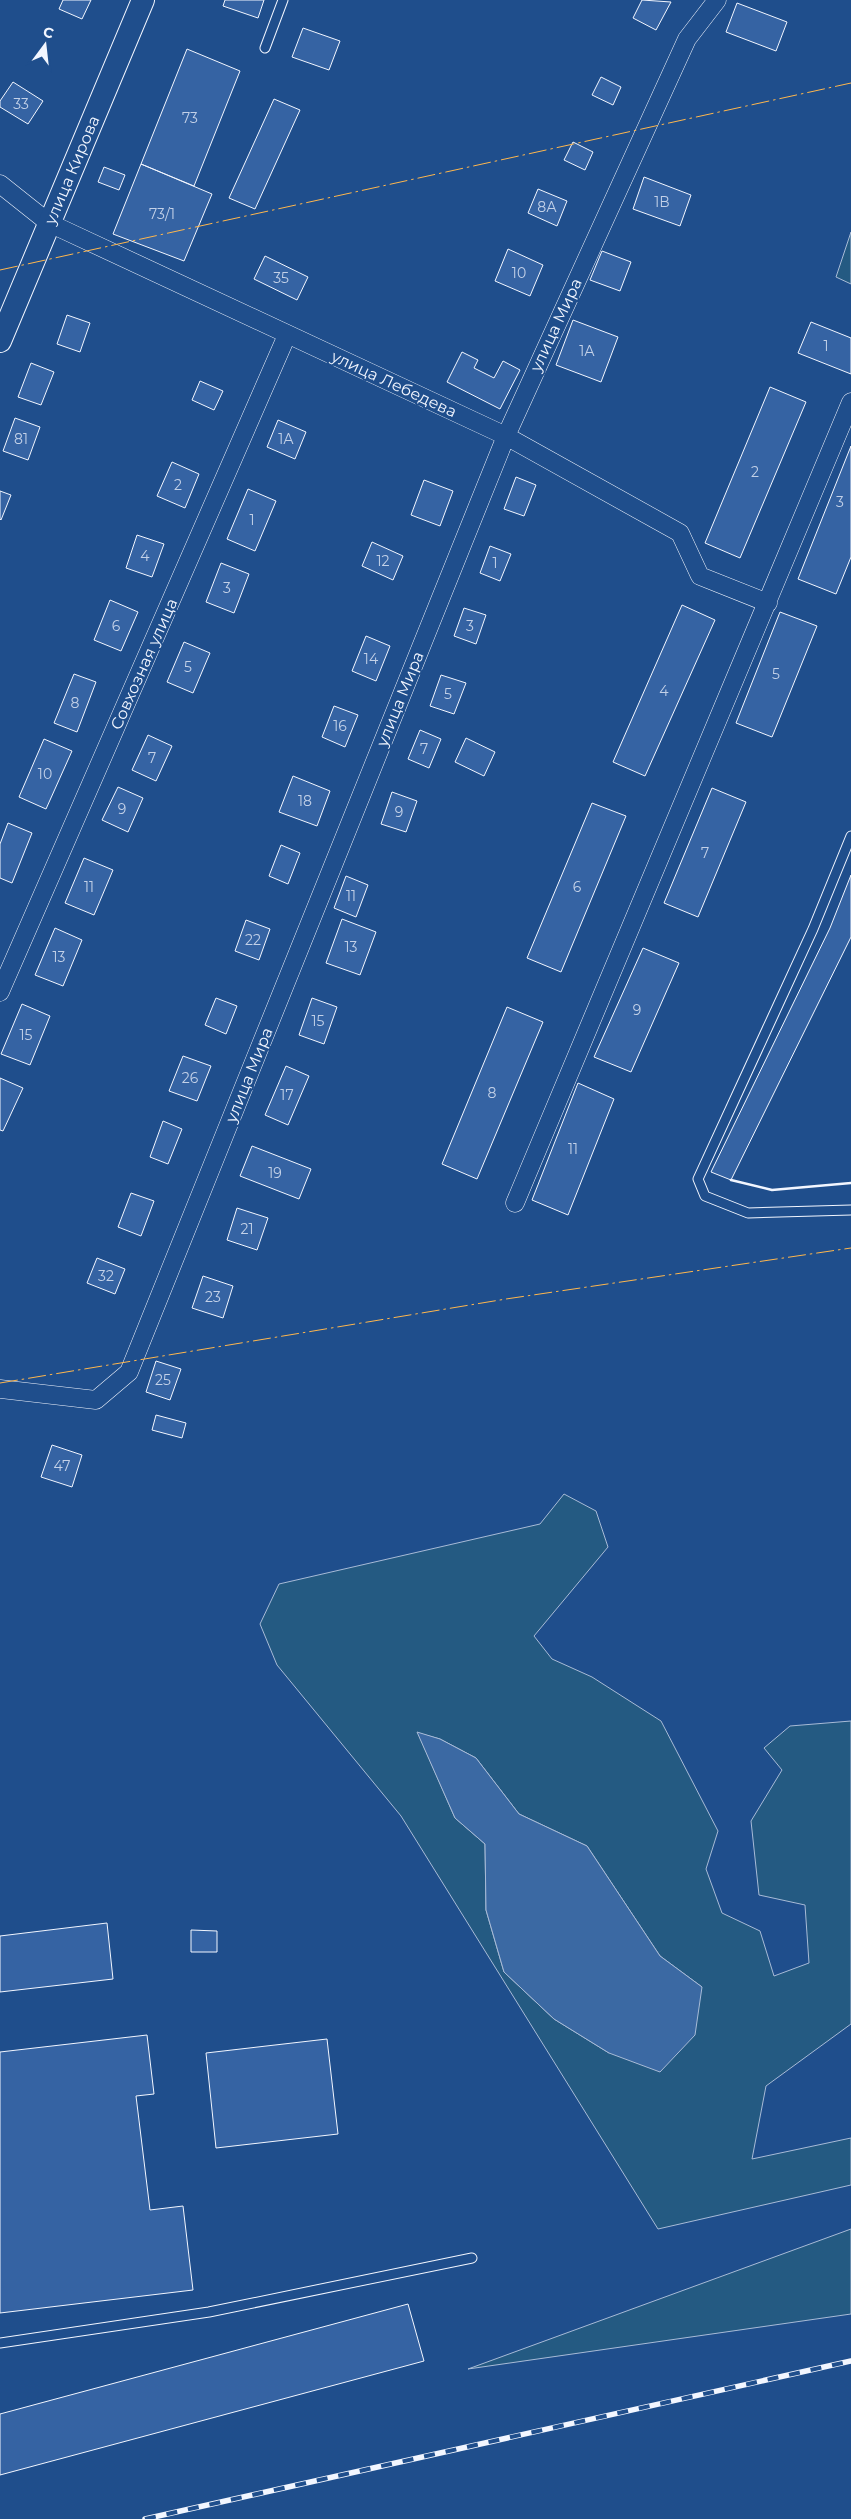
<svg xmlns="http://www.w3.org/2000/svg" width="851" height="2519" viewBox="0 0 851 2519" font-family="Montserrat,sans-serif">
<style>
.green{fill:#245a82;stroke:#a8bbd7;fill-rule:evenodd}
.water{fill:#3b69a3;stroke:#a8bbd7}
.building{fill:#3563a3;stroke:#f2f6ff}
.lines{fill:none;stroke-linecap:round;stroke-linejoin:round}
.service-casing{stroke:#f2f6ff;stroke-width:11}
.minor-casing{stroke:#f2f6ff;stroke-width:19}
.tertiary-casing{stroke:#f2f6ff;stroke-width:24}
.service{stroke:#1f4e8c;stroke-width:9}
.minor{stroke:#1f4e8c;stroke-width:18}
.tertiary{stroke:#1f4e8c;stroke-width:22}
.rail-casing{stroke:#f2f6ff;stroke-width:5.5}
.rail{stroke:#1f4e8c;stroke-width:4;stroke-dasharray:11;stroke-linecap:butt}
.wall{stroke:#f2f6ff;stroke-width:2.5}
.power{stroke:#ffb74d;stroke-width:1;stroke-dasharray:18 4 2.5 4;stroke-linecap:butt}
.labels{text-anchor:middle;dominant-baseline:central;stroke-width:4;stroke-linejoin:round;paint-order:stroke}
.number-label{font-size:14px;fill:#c3d1e8}
.street-label{font-size:16px;fill:#f2f6ff;stroke:#1f4e8c}
</style>
<rect width="100%" height="100%" fill="#1f4e8c"/>
<path class="green" d="M851 232V284L836 277Z
M564 1494 596 1511 608 1547 534 1636 552 1659 592 1677 661 1721 718 1831 706 1869 722 1913 760 1931 774 1976 809 1963 805 1905 759 1895 751 1821 782 1770 764 1748 790 1726 851 1721V2024L766 2086 752 2159 851 2138V2185L658 2229 401 1816 277 1665 260 1624 279 1584 540 1524ZM418 1733 440 1739 476 1758 519 1814 587 1846 660 1956 702 1987 609 2053 554 2019 504 1972 486 1910 485 1844 455 1818Z
M851 2229V2314L468 2369Z"/>
<path class="water" d="M417 1732 440 1739 476 1758 519 1814 587 1846 660 1956 702 1987 695 2035 660 2072 609 2053 554 2019 504 1972 486 1910 485 1844 455 1818Z"/>
<path class="building" d="M63 0H91L82 19 59 9Z
M225 0H264L258 18 223 6Z
M642 0 671 2 656 30 633 18Z
M737 3 787 22 776 51 726 32Z
M303 28 340 41 329 70 292 57Z
M187 49 240 71 194 186 141 164Z
M601 77 621 87 613 105 592 95Z
M13 82 43 101 28 124 0 107V101Z
M274 99 300 110 255 209 229 198Z
M573 142 593 152 585 170 564 160Z
M141 164 212 194 184 261 113 234Z
M104 167 125 175 119 190 98 182Z
M644 177 691 195 680 226 633 209Z
M538 189 567 201 557 226 528 213Z
M508 249 543 265 530 296 495 281Z
M602 251 631 262 620 291 590 280Z
M265 256 308 277 297 300 254 279Z
M67 315 90 323 80 352 57 344Z
M573 320 618 337 601 382 556 365Z
M811 322 851 338V374L798 353Z
M462 352 478 360 474 368 494 378 503 361 520 370 500 409 447 382Z
M31 363 54 372 41 405 18 397Z
M200 381 223 391 214 410 192 400Z
M770 387 806 402 740 558 705 543Z
M15 418 40 427 28 460 3 451Z
M278 420 306 432 295 459 267 447Z
M851 446V557L836 594 798 579Z
M172 462 199 474 185 508 157 496Z
M516 477 536 485 524 516 504 509Z
M424 480 453 491 440 526 411 515Z
M248 489 276 501 255 551 227 539Z
M0 491 11 495 1 520 0 519Z
M137 535 164 544 152 577 126 568Z
M372 542 403 556 393 580 362 566Z
M490 546 511 554 500 581 480 573Z
M221 563 249 574 234 613 206 602Z
M110 600 138 612 121 651 94 640Z
M682 605 715 620 645 776 613 762Z
M464 608 486 615 476 644 454 636Z
M780 612 817 626 772 737 736 723Z
M366 636 390 646 376 681 352 671Z
M184 642 210 653 193 693 167 682Z
M74 674 96 682 77 732 54 723Z
M441 675 466 683 454 714 430 706Z
M334 706 358 715 345 747 322 737Z
M420 730 441 739 429 768 408 759Z
M148 735 172 746 156 781 132 770Z
M466 738 495 752 484 776 455 762Z
M44 739 72 751 46 809 19 797Z
M293 776 330 791 317 826 279 812Z
M118 787 143 798 128 832 102 820Z
M712 788 746 802 698 917 664 903Z
M392 792 417 801 406 832 381 824Z
M592 803 626 816 561 972 527 958Z
M8 823 32 833 12 883 0 878V844Z
M281 845 300 853 288 884 269 876Z
M84 858 113 870 94 915 65 903Z
M851 875V937L731 1180 711 1172 830 928Z
M346 876 368 885 356 917 334 908Z
M342 919 376 932 360 975 326 963Z
M246 920 270 929 259 960 235 951Z
M55 928 82 940 63 986 35 975Z
M643 948 679 963 631 1072 594 1057Z
M216 998 237 1006 226 1034 205 1025Z
M312 998 337 1007 324 1044 299 1035Z
M22 1004 50 1016 30 1065 1 1054Z
M507 1007 543 1022 477 1179 442 1164Z
M183 1056 211 1066 197 1101 169 1091Z
M286 1066 309 1076 288 1125 265 1115Z
M0 1078 23 1088 3 1131 0 1130Z
M578 1083 614 1099 568 1215 532 1200Z
M163 1121 182 1129 168 1164 150 1157Z
M252 1146 311 1169 299 1199 240 1176Z
M131 1193 154 1201 141 1236 118 1227Z
M237 1208 268 1218 257 1250 227 1240Z
M97 1258 125 1269 115 1294 87 1283Z
M203 1276 233 1286 223 1318 192 1308Z
M156 1361 181 1369 170 1400 146 1392Z
M156 1415 186 1423 182 1438 152 1430Z
M52 1445 82 1455 72 1487 41 1477Z
M107 1923 113 1979 0 1992V1936Z
M191 1930 217 1931V1952H191Z
M147 2035 154 2094 136 2096 150 2210 183 2206 193 2290 0 2313V2052Z
M327 2039 338 2134 216 2148 206 2053Z
M408 2304 424 2361 0 2475V2414Z"/>
<g class="lines">
<defs>
<path id="service" d="M265 48 283 0
M851 836 813 929 698 1179 705 1196 748 1213 851 1210
M0 2343 209 2312 472 2258"/>
<path id="minor" d="M0 184 49 223 506 436 680 533 700 576 768 603
M0 992 287 335
M515 1203 851 402
M0 1389 96 1400 129 1372 506 436 687 39 717 0"/>
<path id="tertiary" d="M0 341 143 0"/>
</defs>
<use href="#service" class="service-casing"/>
<use href="#minor" class="minor-casing"/>
<use href="#tertiary" class="tertiary-casing"/>
<use href="#service" class="service"/>
<use href="#minor" class="minor"/>
<use href="#tertiary" class="tertiary"/>
<defs>
<path id="rail" d="M145 2519 851 2361"/>
</defs>
<use href="#rail" class="rail-casing"/>
<use href="#rail" class="rail"/>
<path class="wall" d="M731 1180 772 1190 851 1183"/>
<path class="power" d="M0 270 851 83
M0 1383 506 1299 851 1248"/>
</g>
<g class="labels">
<g class="number-label">
<text x="21" y="104">33</text>
<text x="190" y="118">73</text>
<text x="662" y="202">1В</text>
<text x="547" y="207">8А</text>
<text x="162" y="214">73/1</text>
<text x="519" y="273">10</text>
<text x="281" y="278">35</text>
<text x="826" y="346">1</text>
<text x="587" y="351">1А</text>
<text x="21" y="439">81</text>
<text x="286" y="439">1А</text>
<text x="755" y="472">2</text>
<text x="178" y="485">2</text>
<text x="840" y="502">3</text>
<text x="252" y="520">1</text>
<text x="145" y="556">4</text>
<text x="383" y="561">12</text>
<text x="495" y="563">1</text>
<text x="227" y="588">3</text>
<text x="116" y="626">6</text>
<text x="470" y="626">3</text>
<text x="371" y="659">14</text>
<text x="188" y="667">5</text>
<text x="776" y="674">5</text>
<text x="664" y="691">4</text>
<text x="448" y="694">5</text>
<text x="75" y="703">8</text>
<text x="340" y="726">16</text>
<text x="424" y="749">7</text>
<text x="152" y="758">7</text>
<text x="45" y="774">10</text>
<text x="305" y="801">18</text>
<text x="122" y="809">9</text>
<text x="399" y="812">9</text>
<text x="705" y="853">7</text>
<text x="89" y="887">11</text>
<text x="577" y="887">6</text>
<text x="351" y="896">11</text>
<text x="253" y="940">22</text>
<text x="351" y="947">13</text>
<text x="59" y="957">13</text>
<text x="637" y="1010">9</text>
<text x="318" y="1021">15</text>
<text x="26" y="1035">15</text>
<text x="190" y="1078">26</text>
<text x="492" y="1093">8</text>
<text x="287" y="1095">17</text>
<text x="573" y="1149">11</text>
<text x="275" y="1173">19</text>
<text x="247" y="1229">21</text>
<text x="106" y="1276">32</text>
<text x="213" y="1297">23</text>
<text x="163" y="1380">25</text>
<text x="62" y="1466">47</text>
</g>
<g class="street-label">
<text transform="translate(72 170) rotate(-67)">улица Кирова</text>
<text transform="translate(556 325) rotate(-65)">улица Мира</text>
<text transform="translate(394 384) rotate(25)">улица Лебедева</text>
<text transform="translate(144 664) rotate(-66)">Совхозная улица</text>
<text transform="translate(400 699) rotate(-68)">улица Мира</text>
<text transform="translate(249 1075) rotate(-68)">улица Мира</text>
</g>
</g>
<g transform="translate(45 45) rotate(15)" stroke="#1f4e8c" stroke-width="4" paint-order="stroke">
<path d="M0-4L9 19L0 12L-9 19Z" fill="#f2f6ff"/>
<text y="-8" font-size="14" font-weight="bold" text-anchor="middle" fill="#f2f6ff">С</text>
</g>
</svg>
